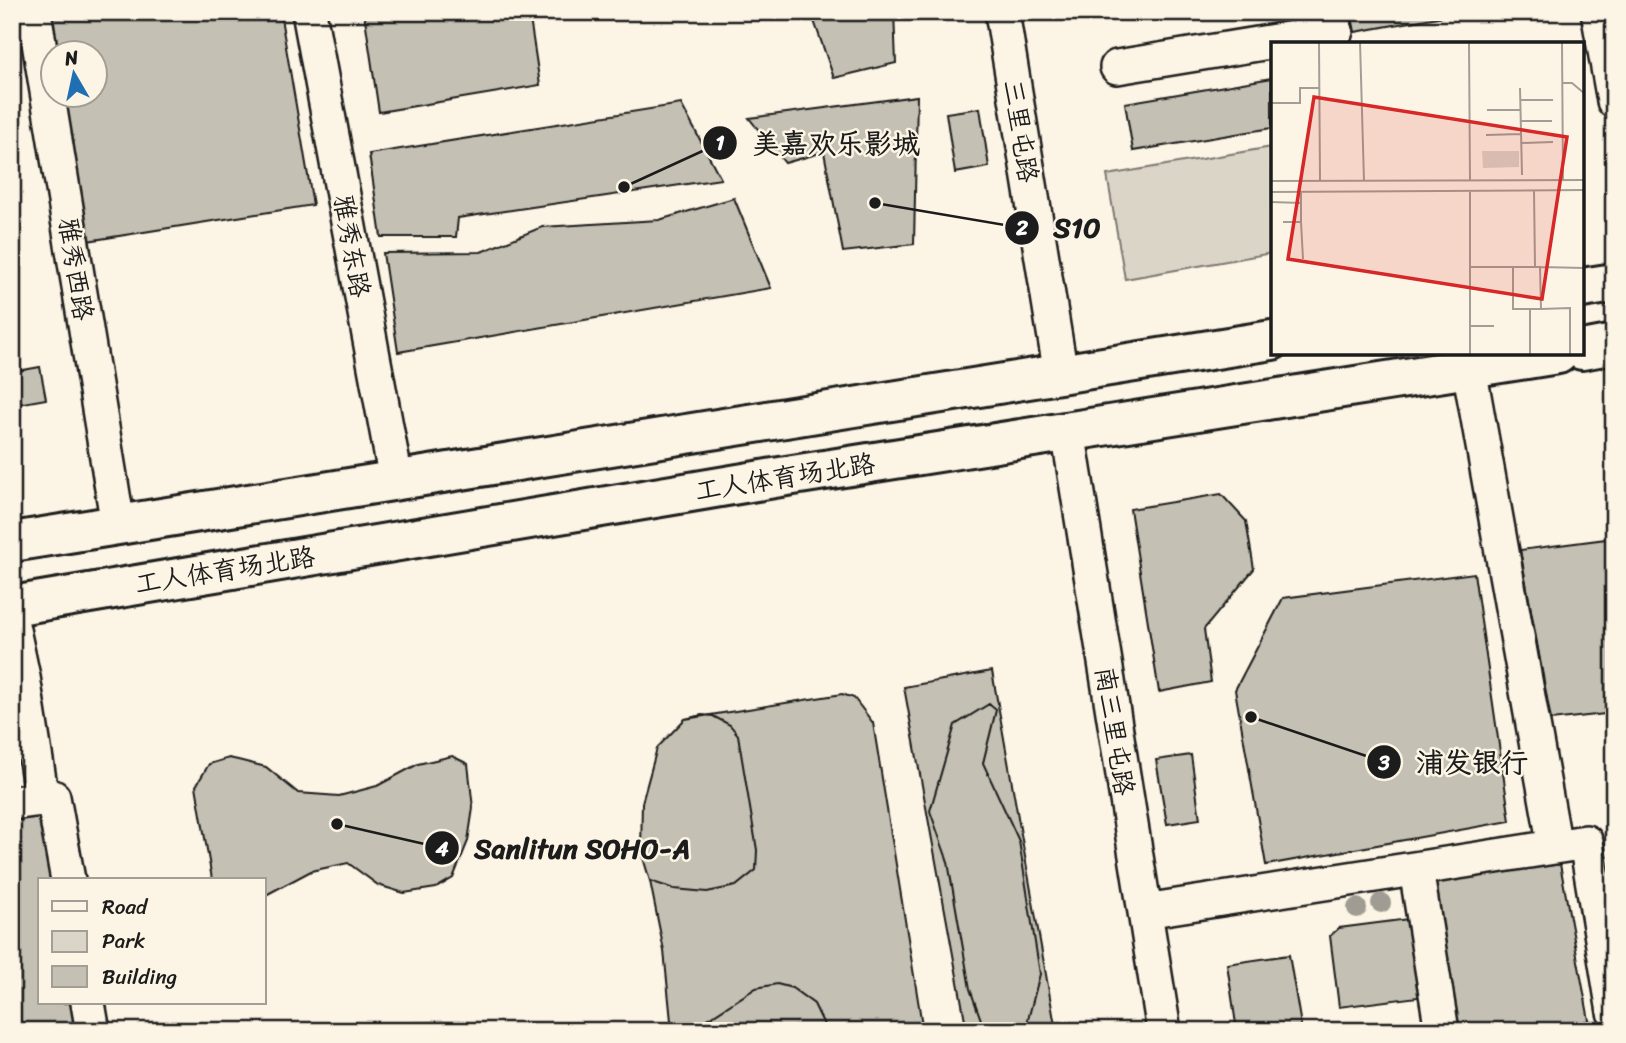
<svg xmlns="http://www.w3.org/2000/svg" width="1626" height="1043" viewBox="0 0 1626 1043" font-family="Sriracha,'LXGW WenKai TC',sans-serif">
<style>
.green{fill:#dbd5c8;stroke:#7c7872;stroke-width:2}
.building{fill:#c4c0b3;stroke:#1c1c1c;stroke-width:2}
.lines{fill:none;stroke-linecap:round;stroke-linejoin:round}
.minor-casing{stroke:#1c1c1c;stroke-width:38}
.major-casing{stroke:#1c1c1c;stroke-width:44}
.minor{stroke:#fcf5e5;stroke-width:33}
.major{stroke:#fcf5e5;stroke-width:38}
.tree{fill:#a09c93}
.labels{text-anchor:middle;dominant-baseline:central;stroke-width:5;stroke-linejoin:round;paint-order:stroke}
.street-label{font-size:26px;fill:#1c1c1c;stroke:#fcf5e5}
.inset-road{fill:none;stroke:#a29e95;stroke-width:2}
.view{fill:#d62828;fill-opacity:0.15;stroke:#d62828;stroke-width:3.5}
.inset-edge{fill:none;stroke:#1c1c1c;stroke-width:3.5}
.leader{fill:none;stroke:#1c1c1c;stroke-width:2.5}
.callout-dot{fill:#1c1c1c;stroke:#fcf5e5;stroke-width:2.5}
.mark-label{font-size:21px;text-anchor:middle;font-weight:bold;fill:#fff}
.callout-label{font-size:28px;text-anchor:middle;font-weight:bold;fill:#1c1c1c;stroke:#fcf5e5;stroke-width:5;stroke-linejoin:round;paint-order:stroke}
</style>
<rect width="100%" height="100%" fill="#fcf5e5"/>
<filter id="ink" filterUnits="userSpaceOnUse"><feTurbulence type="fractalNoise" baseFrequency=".0143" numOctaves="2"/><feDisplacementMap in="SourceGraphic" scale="14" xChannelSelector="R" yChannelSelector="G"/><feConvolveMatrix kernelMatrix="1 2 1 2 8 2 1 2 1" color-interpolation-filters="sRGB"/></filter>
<g filter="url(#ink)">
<path class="green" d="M1272 147V253L1125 279 1107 175Z"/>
<path class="building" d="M45 12H280L313 205 81 242 58 94H94V52H52Z
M364 12H529L540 85 379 112Z
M662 12H697L663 16Z
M811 12H894L896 63 834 78Z
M1351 12H1466L1355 32Z
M1272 78V128L1133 151 1125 103Z
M917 96 914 244 843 252 824 152 785 163 749 118Z
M681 104 721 179 458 218 456 237H381L369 154Z
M980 108 989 167 955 173 946 113Z
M734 198 771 288 398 352 383 253 481 252 542 227 659 220Z
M12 245 18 265 12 266Z
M40 367 46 399 12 405V372Z
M1221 494 1246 521 1254 569 1204 629 1211 682 1159 692 1130 509Z
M1614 538V713L1551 720 1520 550Z
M1474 573 1510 821 1266 865 1235 690 1283 598Z
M992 671 1056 1031H967L904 687Z
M842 694 854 698 873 723 923 1031H672L664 951 650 881 641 851 642 803 657 748 685 719Z
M989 704 996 710 983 763 1019 841 1040 974 1025 1031H985L970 989 948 862 930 811 955 725Z
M702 715 713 716 730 725 738 735 757 850 756 870 736 886 707 892 674 889 650 881 641 851 642 803 657 748 685 719Z
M1191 755 1200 819 1167 824 1156 760Z
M452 756 468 764 473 808 468 841 453 878 436 888 404 893 378 885 348 863 311 871 264 896V880L212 879 196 786 209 764 229 758 238 760 266 767 298 793 339 796 377 786 418 764Z
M452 756 468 764 473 808 468 841 453 878 436 888 404 893 378 885 348 863 311 871 264 896V880L212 879 196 786 209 764 229 758 238 760 266 767 298 793 339 796 377 786 418 764Z
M44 812 55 880H40V1003H75L78 1024 12 1031V817Z
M1560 864 1591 1031H1457L1430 883Z
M1614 866V937L1604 867Z
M1416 918 1426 996 1339 1007 1330 936 1339 928Z
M1289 955 1302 1031H1237L1227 964Z
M777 984 792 988 814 1004 827 1031H689L756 988Z
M440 1022 476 1024 493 1031H268L282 1027Z"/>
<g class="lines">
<defs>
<path id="minor" d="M34 12 118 525
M309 12 396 480
M1002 12 1061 375
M1598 12 1614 101
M1117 67 1336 31
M1469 368 1555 847
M1068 431 1164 1031
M12 625 23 677 12 679
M42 799 53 797 68 880
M12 803 42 799 23 677
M1416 869 1442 1031
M1145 911 1586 842 1614 1012
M88 1003 92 1026"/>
<path id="major" d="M1582 288 1614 283
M1582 350 1614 344
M12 542 1272 340
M12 606 774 478 1558 354"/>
</defs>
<use href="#minor" class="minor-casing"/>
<use href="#major" class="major-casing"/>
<use href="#minor" class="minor"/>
<use href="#major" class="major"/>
</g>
<g class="tree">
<circle cx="1381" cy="903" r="10"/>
<circle cx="1357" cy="908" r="10"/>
</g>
</g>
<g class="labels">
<g class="street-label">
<text transform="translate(1021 131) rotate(81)">三里屯路</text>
<text transform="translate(352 246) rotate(80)">雅秀东路</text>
<text transform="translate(76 269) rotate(81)">雅秀西路</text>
<text transform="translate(785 477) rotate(-9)">工人体育场北路</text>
<text transform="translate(225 570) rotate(-9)">工人体育场北路</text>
<text transform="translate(1115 731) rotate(81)">南三里屯路</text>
</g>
</g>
<g transform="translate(1271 42)">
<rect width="313" height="313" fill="#fcf5e5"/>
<path d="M211 109H248V125L212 126Z" fill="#dbd5c8"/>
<path class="inset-road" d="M48 0 49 139M89 0 93 139M198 0 199 139M291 0 292 138M291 41H301L314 52M249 46 251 133M250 58H282M0 61H29V46H48M216 68H250M250 79H281M215 93 250 92M251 101 282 100M0 139 314 138M263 148 264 225M0 150 314 148M0 160 30 161V149M12 180H30V161M30 180 32 217M199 225H269L270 267H242V225M269 225 314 226M259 267V313M270 267 299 266V313M199 284H223M199 313V148"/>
<path class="view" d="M43 55 296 95 271 257 17 217Z"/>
<rect width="313" height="313" class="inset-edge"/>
</g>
<path class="leader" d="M624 187L720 143M875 203L1022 228M1251 717L1384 762M337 824L442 848"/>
<g class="callout-dot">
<circle cx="624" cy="187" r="7"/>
<circle cx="875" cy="203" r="7"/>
<circle cx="1251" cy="717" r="7"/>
<circle cx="337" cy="824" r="7"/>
<circle cx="720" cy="143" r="18"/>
<circle cx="1022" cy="228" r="18"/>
<circle cx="1384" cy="762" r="18"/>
<circle cx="442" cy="848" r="18"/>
</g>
<g class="mark-label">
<text x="720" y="150">1</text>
<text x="1022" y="235">2</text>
<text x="1384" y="770">3</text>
<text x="442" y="856">4</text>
</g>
<g class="callout-label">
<text x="836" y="153">美嘉欢乐影城</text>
<text x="1077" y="237">S10</text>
<text x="1472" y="772">浦发银行</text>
<text x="582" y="858">Sanlitun SOHO-A</text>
</g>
<rect width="1626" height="1043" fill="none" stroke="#fcf5e5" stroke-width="42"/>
<rect x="21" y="21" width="1584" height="1001" fill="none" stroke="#1c1c1c" stroke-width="2.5" filter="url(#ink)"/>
<rect x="38" y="878" width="228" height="126" fill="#fcf5e5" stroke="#a29e95" stroke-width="2"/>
<rect x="52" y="901" width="35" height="10" fill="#fcf5e5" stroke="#a29e95" stroke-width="2"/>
<text x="102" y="914" font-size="21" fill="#1c1c1c">Road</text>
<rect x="52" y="931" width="35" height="21" fill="#dbd5c8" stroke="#a29e95" stroke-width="2"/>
<text x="102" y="948" font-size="21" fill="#1c1c1c">Park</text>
<rect x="52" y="966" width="35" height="21" fill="#c4c0b3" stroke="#a29e95" stroke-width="2"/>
<text x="102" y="984" font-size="21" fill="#1c1c1c">Building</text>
<g transform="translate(74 74) rotate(351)"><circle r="33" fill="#fcf5e5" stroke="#a29e95" stroke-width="2"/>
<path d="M0-5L12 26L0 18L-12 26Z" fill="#1f6fb2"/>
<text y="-10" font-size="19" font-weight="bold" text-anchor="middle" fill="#1c1c1c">N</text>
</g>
</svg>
